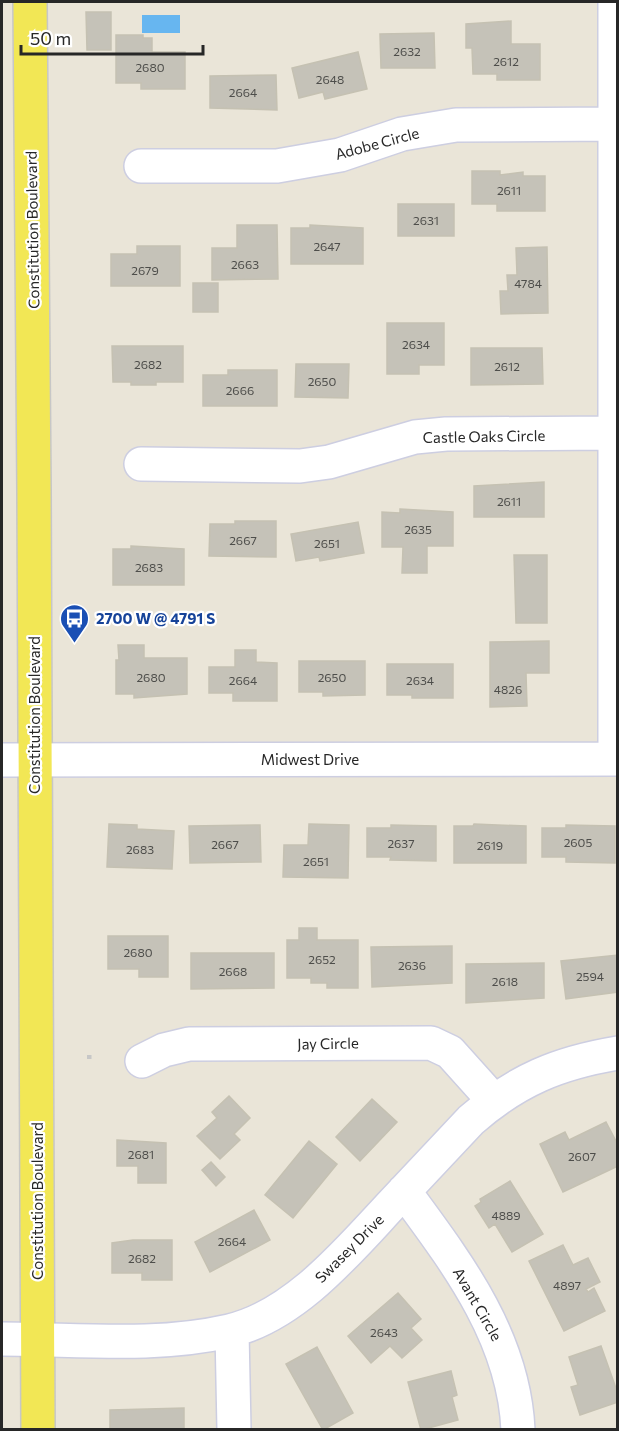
<svg xmlns="http://www.w3.org/2000/svg" width="619" height="1431" viewBox="0 0 619 1431" font-family="Commissioner,sans-serif">
<style>
.water{fill:#67b6f0}
.building{fill:#c5c2b8;stroke:#c5c1b2;stroke-width:1.5}
.lines{fill:none;stroke-linecap:round;stroke-linejoin:round}
.minor-casing{stroke:#cdcee1;stroke-width:36}
.major-casing{stroke:#c7c7c7;stroke-width:36}
.path{stroke:#c7c7c7;stroke-width:4;stroke-dasharray:4.5 3;stroke-linecap:butt}
.minor{stroke:#fff;stroke-width:33}
.major{stroke:#f2e755;stroke-width:33}
.labels{text-anchor:middle;dominant-baseline:central;stroke-width:4.5;stroke-linejoin:round;paint-order:stroke}
.number-label{font-size:12px;fill:#4e4e4b}
.street-label{font-size:15px;fill:#272727;stroke:#fff}
.transit-label{font-size:15px;font-weight:bold;fill:#164399;stroke:#fff;text-anchor:start}
</style>
<rect width="100%" height="100%" fill="#eae5d8"/>
<path class="water" d="M142 15H180V33H142Z"/>
<path class="building" d="M86 12H111V50H87Z
M511 21V44H540V80H497V74H473L472 48H466V24Z
M434 33 435 68H381L380 34Z
M116 35H143V38H152V52H185V89H141V83H116Z
M358 52 367 89 325 99 323 92 299 98 292 68Z
M276 75 277 110 210 108V76Z
M472 171H500V175L523 172V176H545V211H497V204H472Z
M398 204H454V236H398Z
M237 225H277L278 279 212 280V248H237Z
M310 225 363 228V264H291V228H310Z
M137 246H180V286H111V254H137Z
M547 247 548 313 501 314 500 291H508L507 275H517L516 248Z
M193 283H218V312H193Z
M387 323H444V365H419V374H387Z
M112 346H183V382H156V385H131V382H113Z
M471 348H542L543 384 471 385Z
M296 364H349L348 398 295 397Z
M228 370H277V406H203V375H228Z
M544 482V517H474V486Z
M400 509 453 512V546H427V573H402L403 547H382V512L400 513Z
M235 521H276V557L209 556 210 524H235Z
M358 522 364 553 320 561 319 557 296 561 291 534Z
M131 546 184 549V585H113V549H131Z
M514 555H547V623H516Z
M549 641V673H526L527 706 490 707V642Z
M118 645H144V658H187V694L134 698V694H116V660H119Z
M235 650H256V662L277 663V701H233V693H209V667H235Z
M299 661H365V695L323 696V692H299Z
M387 664H453V698H412V695H387Z
M109 824 137 825V829L174 831 172 869 107 867Z
M309 824 349 825 348 878 283 877 284 845H308Z
M474 824 526 826V863H454V826H473Z
M260 825 261 862 190 863 189 826Z
M391 825 436 826V861L390 860 391 857H367V828H391Z
M566 825 615 826V863L566 862V857H542V828H566Z
M299 928H317V940H358V988H327V983H311V978H287V940H299Z
M108 936H168V977H139V969H108Z
M452 946V983L372 987 371 947Z
M191 953H274V988L191 989Z
M618 955V992L566 999 561 961Z
M544 963V998L466 1003V964Z
M229 1096 250 1118 234 1134 240 1140 220 1159 197 1136 217 1118 212 1112Z
M372 1099 397 1122 360 1161 336 1137Z
M606 1122 618 1145V1166L563 1192 540 1144 565 1132 569 1140Z
M117 1140 166 1143V1183H138V1166H117Z
M309 1141 337 1164 293 1218 265 1195Z
M211 1162 225 1177 216 1186 202 1170Z
M510 1181 543 1234 512 1252 495 1224 489 1228 475 1206 481 1202 480 1199Z
M254 1210 270 1240 210 1272 195 1242Z
M133 1240H172V1280H142V1273H112V1243Z
M563 1245 573 1265 588 1258 600 1282 586 1289 588 1292 594 1288 605 1311 564 1331 529 1261Z
M398 1293 421 1319 411 1328 422 1340 402 1358 390 1346 371 1363 348 1336Z
M601 1346 618 1394V1402L580 1415 571 1387 578 1385 569 1357Z
M317 1347 353 1413 323 1430 286 1364Z
M451 1371 457 1395 452 1397 458 1420 421 1430 408 1382Z
M184 1408V1430H110V1410Z"/>
<g class="lines">
<defs>
<path id="minor" d="M615 2V759
M141 166H277L340 155 402 134 456 125 615 124
M141 464 300 466 329 462 415 437 446 434 615 433
M2 760 618 759
M142 1061 164 1050 189 1044 431 1043 450 1052 494 1101
M404 1191C457 1263 514 1337 518 1430
M232 1331 234 1430
M2 1339C77 1339 155 1348 229 1331 295 1316 349 1250 393 1203 419 1175 445 1148 471 1120 517 1080 558 1063 618 1053"/>
<path id="major" d="M30 2 34 491 38 1430"/>
</defs>
<use href="#minor" class="minor-casing"/>
<use href="#major" class="major-casing"/>
<path class="path" d="M87 1057H93"/>
<use href="#minor" class="minor"/>
<use href="#major" class="major"/>
</g>
<defs>
<symbol id="bus-pin" viewBox="-11 -11 22 30"><path d="M0 17L-7.5 6A9.5 9.5 0 1 1 7.5 6Z" fill="#1a4fb4" stroke="#fff"/><path d="M-5-6H5V4H4V6H2V4H-2V6H-4V4H-5ZM-3.5-4V0h7V-4ZM-3.5 1.2v1.5H-2V1.2ZM2 1.2v1.5H3.5V1.2Z" fill="#fff"/></symbol>
</defs>
<g fill-rule="evenodd">
<use href="#bus-pin" x="58" y="602" width="33" height="45"/>
</g>
<g class="labels">
<g class="number-label">
<text x="407" y="51">2632</text>
<text x="506" y="61">2612</text>
<text x="150" y="67">2680</text>
<text x="330" y="79">2648</text>
<text x="243" y="92">2664</text>
<text x="509" y="190">2611</text>
<text x="426" y="220">2631</text>
<text x="327" y="246">2647</text>
<text x="245" y="264">2663</text>
<text x="145" y="270">2679</text>
<text x="528" y="283">4784</text>
<text x="416" y="344">2634</text>
<text x="148" y="364">2682</text>
<text x="507" y="366">2612</text>
<text x="322" y="381">2650</text>
<text x="240" y="390">2666</text>
<text x="509" y="501">2611</text>
<text x="418" y="529">2635</text>
<text x="243" y="540">2667</text>
<text x="327" y="543">2651</text>
<text x="149" y="567">2683</text>
<text x="151" y="677">2680</text>
<text x="332" y="677">2650</text>
<text x="243" y="680">2664</text>
<text x="420" y="680">2634</text>
<text x="508" y="689">4826</text>
<text x="578" y="842">2605</text>
<text x="401" y="843">2637</text>
<text x="225" y="844">2667</text>
<text x="490" y="845">2619</text>
<text x="140" y="849">2683</text>
<text x="316" y="861">2651</text>
<text x="138" y="952">2680</text>
<text x="322" y="959">2652</text>
<text x="412" y="965">2636</text>
<text x="233" y="971">2668</text>
<text x="590" y="976">2594</text>
<text x="505" y="981">2618</text>
<text x="141" y="1154">2681</text>
<text x="582" y="1156">2607</text>
<text x="506" y="1215">4889</text>
<text x="232" y="1241">2664</text>
<text x="142" y="1258">2682</text>
<text x="567" y="1285">4897</text>
<text x="384" y="1332">2643</text>
</g>
<g class="street-label">
<text transform="translate(377 143) rotate(-15)">Adobe Circle</text>
<text transform="translate(32 230) rotate(-91)">Constitution Boulevard</text>
<text transform="translate(484 436) rotate(-1)">Castle Oaks Circle</text>
<text transform="translate(34 715) rotate(-90)">Constitution Boulevard</text>
<text x="310" y="759">Midwest Drive</text>
<text transform="translate(328 1043) rotate(-1)">Jay Circle</text>
<text transform="translate(37 1201) rotate(-90)">Constitution Boulevard</text>
<text transform="translate(349 1248) rotate(-45)">Swasey Drive</text>
<text transform="translate(478 1304) rotate(60)">Avant Circle</text>
</g>
<g class="transit-label">
<text x="96" y="618">2700 W @ 4791 S</text>
</g>
</g>
<rect width="619" height="1431" fill="none" stroke="#272727" stroke-width="6"/>
<path d="M21 45v9h182v-9" fill="none" stroke="#272727" stroke-width="3"/>
<text x="30" y="45" font-size="18" fill="#272727" stroke="#ffffff" stroke-width="4.5" paint-order="stroke">50 m</text>
</svg>
